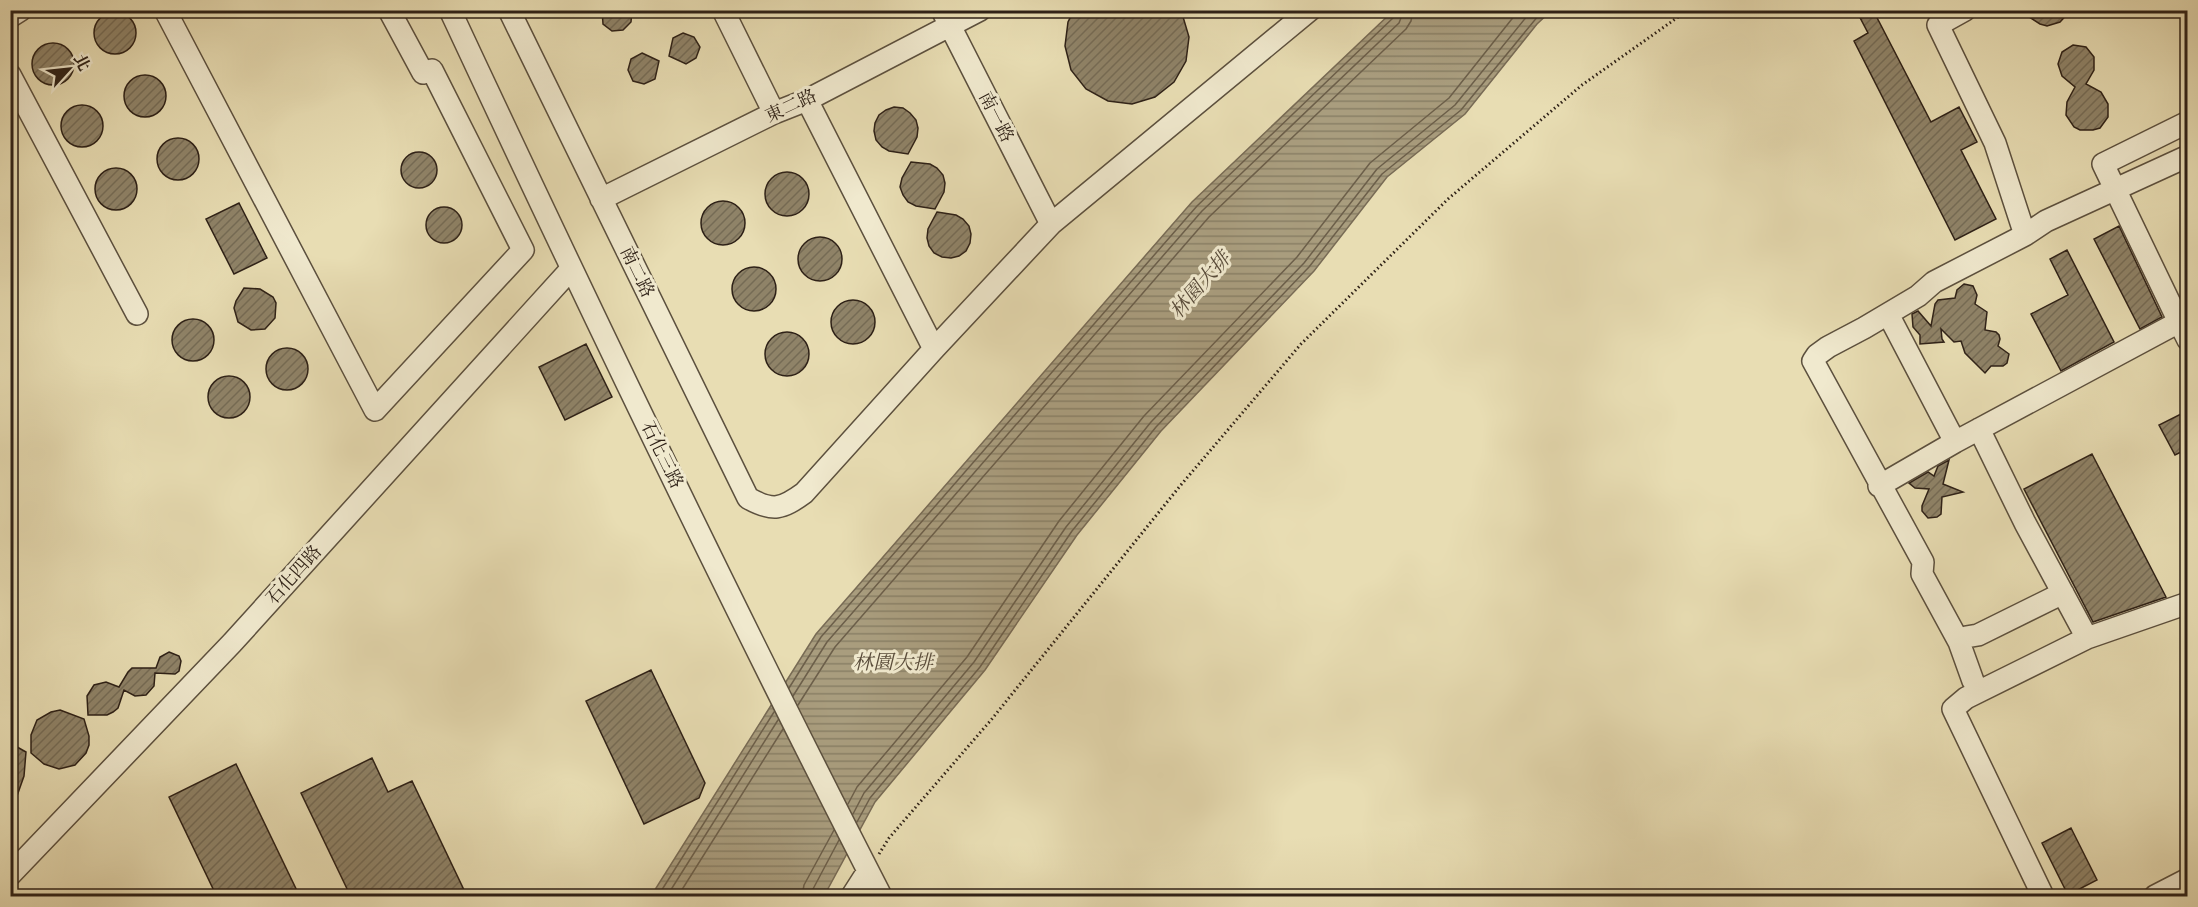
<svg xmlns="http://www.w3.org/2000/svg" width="2198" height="907" viewBox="0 0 2198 907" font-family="'IM FELL French Canon','Noto Serif TC',serif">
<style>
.water{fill:url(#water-rules);stroke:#786b55;stroke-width:1.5}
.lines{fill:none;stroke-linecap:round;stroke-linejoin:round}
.shore{stroke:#6c5f4a;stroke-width:1.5}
.building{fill:url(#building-hatch);stroke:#2e2117;stroke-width:1.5}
.minor-casing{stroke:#5c503e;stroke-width:24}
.path{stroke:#2e2117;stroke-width:3;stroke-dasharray:1.5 3;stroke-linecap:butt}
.minor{stroke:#f0e9ce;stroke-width:21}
.labels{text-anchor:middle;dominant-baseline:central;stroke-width:6;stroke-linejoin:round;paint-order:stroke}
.street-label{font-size:18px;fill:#2e2117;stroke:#f0e9ce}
.water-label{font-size:20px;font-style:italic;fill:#594c3b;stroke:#f0e9ce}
</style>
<defs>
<pattern id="water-rules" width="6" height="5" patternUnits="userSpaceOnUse" patternTransform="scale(1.5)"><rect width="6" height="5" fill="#a99d7e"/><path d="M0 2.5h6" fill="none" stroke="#8a8066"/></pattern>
<pattern id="building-hatch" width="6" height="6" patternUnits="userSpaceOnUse" patternTransform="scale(1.5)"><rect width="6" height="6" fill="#8f8368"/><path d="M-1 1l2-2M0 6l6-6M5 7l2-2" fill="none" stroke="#756b55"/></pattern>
</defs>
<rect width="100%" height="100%" fill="#e8ddb3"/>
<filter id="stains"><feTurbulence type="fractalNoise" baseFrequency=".00333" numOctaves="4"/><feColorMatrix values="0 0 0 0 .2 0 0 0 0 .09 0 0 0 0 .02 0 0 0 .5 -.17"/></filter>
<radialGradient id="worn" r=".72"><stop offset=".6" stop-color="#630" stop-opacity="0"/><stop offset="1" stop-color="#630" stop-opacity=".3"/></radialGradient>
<path class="water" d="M1393 11H1551L1537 24 1465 114 1387 177 1314 271 1161 431 1077 535 985 670 875 802 824 896H651L816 634 1192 202Z"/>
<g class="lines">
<path class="shore" d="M789 688 821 637 1197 206 1394 17 1396 10
M793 696 827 642 1202 211 1399 23 1404 10
M798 705 835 647 1209 217 1406 29 1411 21 1413 10
M848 804 857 787 967 657 1059 521 1144 416 1297 257 1370 163 1449 98 1519 10
M853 814 864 793 974 662 1066 527 1151 422 1304 263 1377 169 1455 105 1532 10
M857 822 870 798 980 667 1072 531 1156 427 1309 267 1382 174 1461 110 1543 10
M658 896 774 712
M667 896 778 720
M678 896 783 729
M802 896 804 885 834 830
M811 896 813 889 839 840"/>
</g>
<path class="building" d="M602 10H632L631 22 623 30 612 31 603 24Z
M1074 10H1181L1189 37 1186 61 1174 82 1155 97 1132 104 1108 101 1086 89 1071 70 1065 46 1068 22Z
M1856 10H1873L1931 122 1959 107 1977 142 1961 150 1996 219 1955 240 1854 41 1868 33Z
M2018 10H2071L2060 22 2047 26 2040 24Z
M94 33a21 21 0 1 1 42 0a21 21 0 1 1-42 0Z
M683 33 694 37 700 47 696 58 686 64 669 56 673 38Z
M32 64a21 21 0 1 1 42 0a21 21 0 1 1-42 0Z
M2073 45 2086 47 2094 57V70L2086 84 2101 92 2108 104V117L2100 128 2093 130H2080L2074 127 2066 115 2067 102 2075 87 2062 76 2058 64 2062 52Z
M642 53 659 61 655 79 644 84 633 81 628 70 631 59Z
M124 96a21 21 0 1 1 42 0a21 21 0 1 1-42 0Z
M61 126a21 21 0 1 1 42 0a21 21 0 1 1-42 0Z
M894 107 903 108 910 113 916 120 918 128 917 137 908 154 889 151 882 147 876 140 874 131 875 123 879 115 886 110Z
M157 159a21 21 0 1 1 42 0a21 21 0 1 1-42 0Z
M401 170a18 18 0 1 1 36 0a18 18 0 1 1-36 0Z
M911 162 930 164 937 168 943 175 945 183 944 192 935 209 916 206 908 202 903 195 900 187 902 178Z
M95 189a21 21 0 1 1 42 0a21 21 0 1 1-42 0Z
M765 194a22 22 0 1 1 44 0a22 22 0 1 1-44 0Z
M701 223a22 22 0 1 1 44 0a22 22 0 1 1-44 0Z
M239 203 267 258 234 274 206 219Z
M426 225a18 18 0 1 1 36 0a18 18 0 1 1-36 0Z
M937 212 956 215 963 219 969 226 971 234 970 243 966 251 959 256 951 258 942 257 934 253 929 246 927 238 928 229Z
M2119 226 2162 317 2140 329 2094 239Z
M798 259a22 22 0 1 1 44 0a22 22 0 1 1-44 0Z
M2067 250 2114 342 2061 371 2031 314 2068 295 2050 259Z
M732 289a22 22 0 1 1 44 0a22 22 0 1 1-44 0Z
M1964 284 1973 286 1977 295 1975 304 1987 312 1985 330 1996 332 1999 335 2000 339 1998 346 2009 354 2007 363 2003 366H1991L1985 373 1965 353 1961 341 1954 342 1941 329 1942 339 1944 342 1920 344V335L1913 327 1912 314 1918 311 1931 326 1935 304 1938 300 1955 298 1957 290Z
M244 288 260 289 273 297 276 303 275 318 265 329 251 330 238 322 234 308 236 301Z
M831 322a22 22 0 1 1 44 0a22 22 0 1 1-44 0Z
M172 340a21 21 0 1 1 42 0a21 21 0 1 1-42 0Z
M765 354a22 22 0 1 1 44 0a22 22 0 1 1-44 0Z
M586 344 612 397 565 420 539 367Z
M266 369a21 21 0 1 1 42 0a21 21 0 1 1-42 0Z
M208 397a21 21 0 1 1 42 0a21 21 0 1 1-42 0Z
M2187 411V449L2175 455 2159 425Z
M2092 454 2166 597 2093 622 2024 489Z
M1949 460 1943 484 1963 492 1942 497 1941 514 1937 517 1928 518 1922 511V506L1929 489 1915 488 1909 483 1928 472 1934 476 1938 466Z
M169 652 179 656 181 661 179 671 175 674 155 673 154 686 146 695 135 696 124 690 118 708 113 712 107 715H88L87 696 94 685 106 682 119 687 128 672 132 668H156L160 657Z
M651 670 705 783 699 798 644 824 586 701Z
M60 710 84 719 89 736V745L86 753 75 765 59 769 44 764 31 753V735L37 720 51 712Z
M10 743 26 752 24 776 12 810Z
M372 758 388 792 412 781 464 890 450 897H351L301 793Z
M236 764 300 897H217L169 797Z
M2071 828 2097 880 2068 895 2042 843Z"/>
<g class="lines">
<defs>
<path id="minor" d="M165 10 375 410 523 250 432 70 423 73 389 10
M450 10C589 308 731 604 881 896
M509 10 748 498C773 512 782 509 804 493L934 349 1051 224 1310 10
M723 10 774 113
M942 10 1051 224
M1965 10 1938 25 1995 143 2025 235
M10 17 21 10
M10 75 137 314
M807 100 934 349
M601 199 774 113 807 100 980 10
M1888 314 1955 442
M2179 322 2103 164 2188 122
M1979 429 2025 523 2087 638
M1879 486 1955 442 2179 322 2188 340
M2063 593 1978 635 1966 637 1959 642 1922 574 1923 562 1813 361 1817 355 1828 347 1864 328 1918 296 1934 282 2025 235 2046 221 2188 156
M1959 642 1973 681
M10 875 232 643 571 269
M852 896 868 871
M2043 896 1953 709 1966 698 2087 638 2188 603
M2155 896 2188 879"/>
</defs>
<use href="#minor" class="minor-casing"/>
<path class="path" d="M879 854 889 838 991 720 1180 486 1301 344 1448 199 1582 85 1688 10"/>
<use href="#minor" class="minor"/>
</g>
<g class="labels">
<g class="street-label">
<text transform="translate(791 106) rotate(-25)">東二路</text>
<text transform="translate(996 117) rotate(63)">南一路</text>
<text transform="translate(637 272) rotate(64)">南二路</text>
<text transform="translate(662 455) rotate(64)">石化三路</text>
<text transform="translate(294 575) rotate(-48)">石化四路</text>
</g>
<g class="water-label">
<text transform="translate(1200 285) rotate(-49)">林園大排</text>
<text x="893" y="662">林園大排</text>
</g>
</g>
<rect width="2198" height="907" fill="none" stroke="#e8ddb3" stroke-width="36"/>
<rect x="12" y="12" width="2174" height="883" fill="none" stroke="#2e2117" stroke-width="3"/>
<rect x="18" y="18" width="2162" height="871" fill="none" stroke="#2e2117" stroke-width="1.5"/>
<g transform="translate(69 69) rotate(63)" stroke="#f0e9ce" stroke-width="4.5" paint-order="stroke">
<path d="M0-4.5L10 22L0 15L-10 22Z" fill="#2e2117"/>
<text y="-9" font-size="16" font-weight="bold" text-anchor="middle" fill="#2e2117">北</text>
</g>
<rect width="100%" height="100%" filter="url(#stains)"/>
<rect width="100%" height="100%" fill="url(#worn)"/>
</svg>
